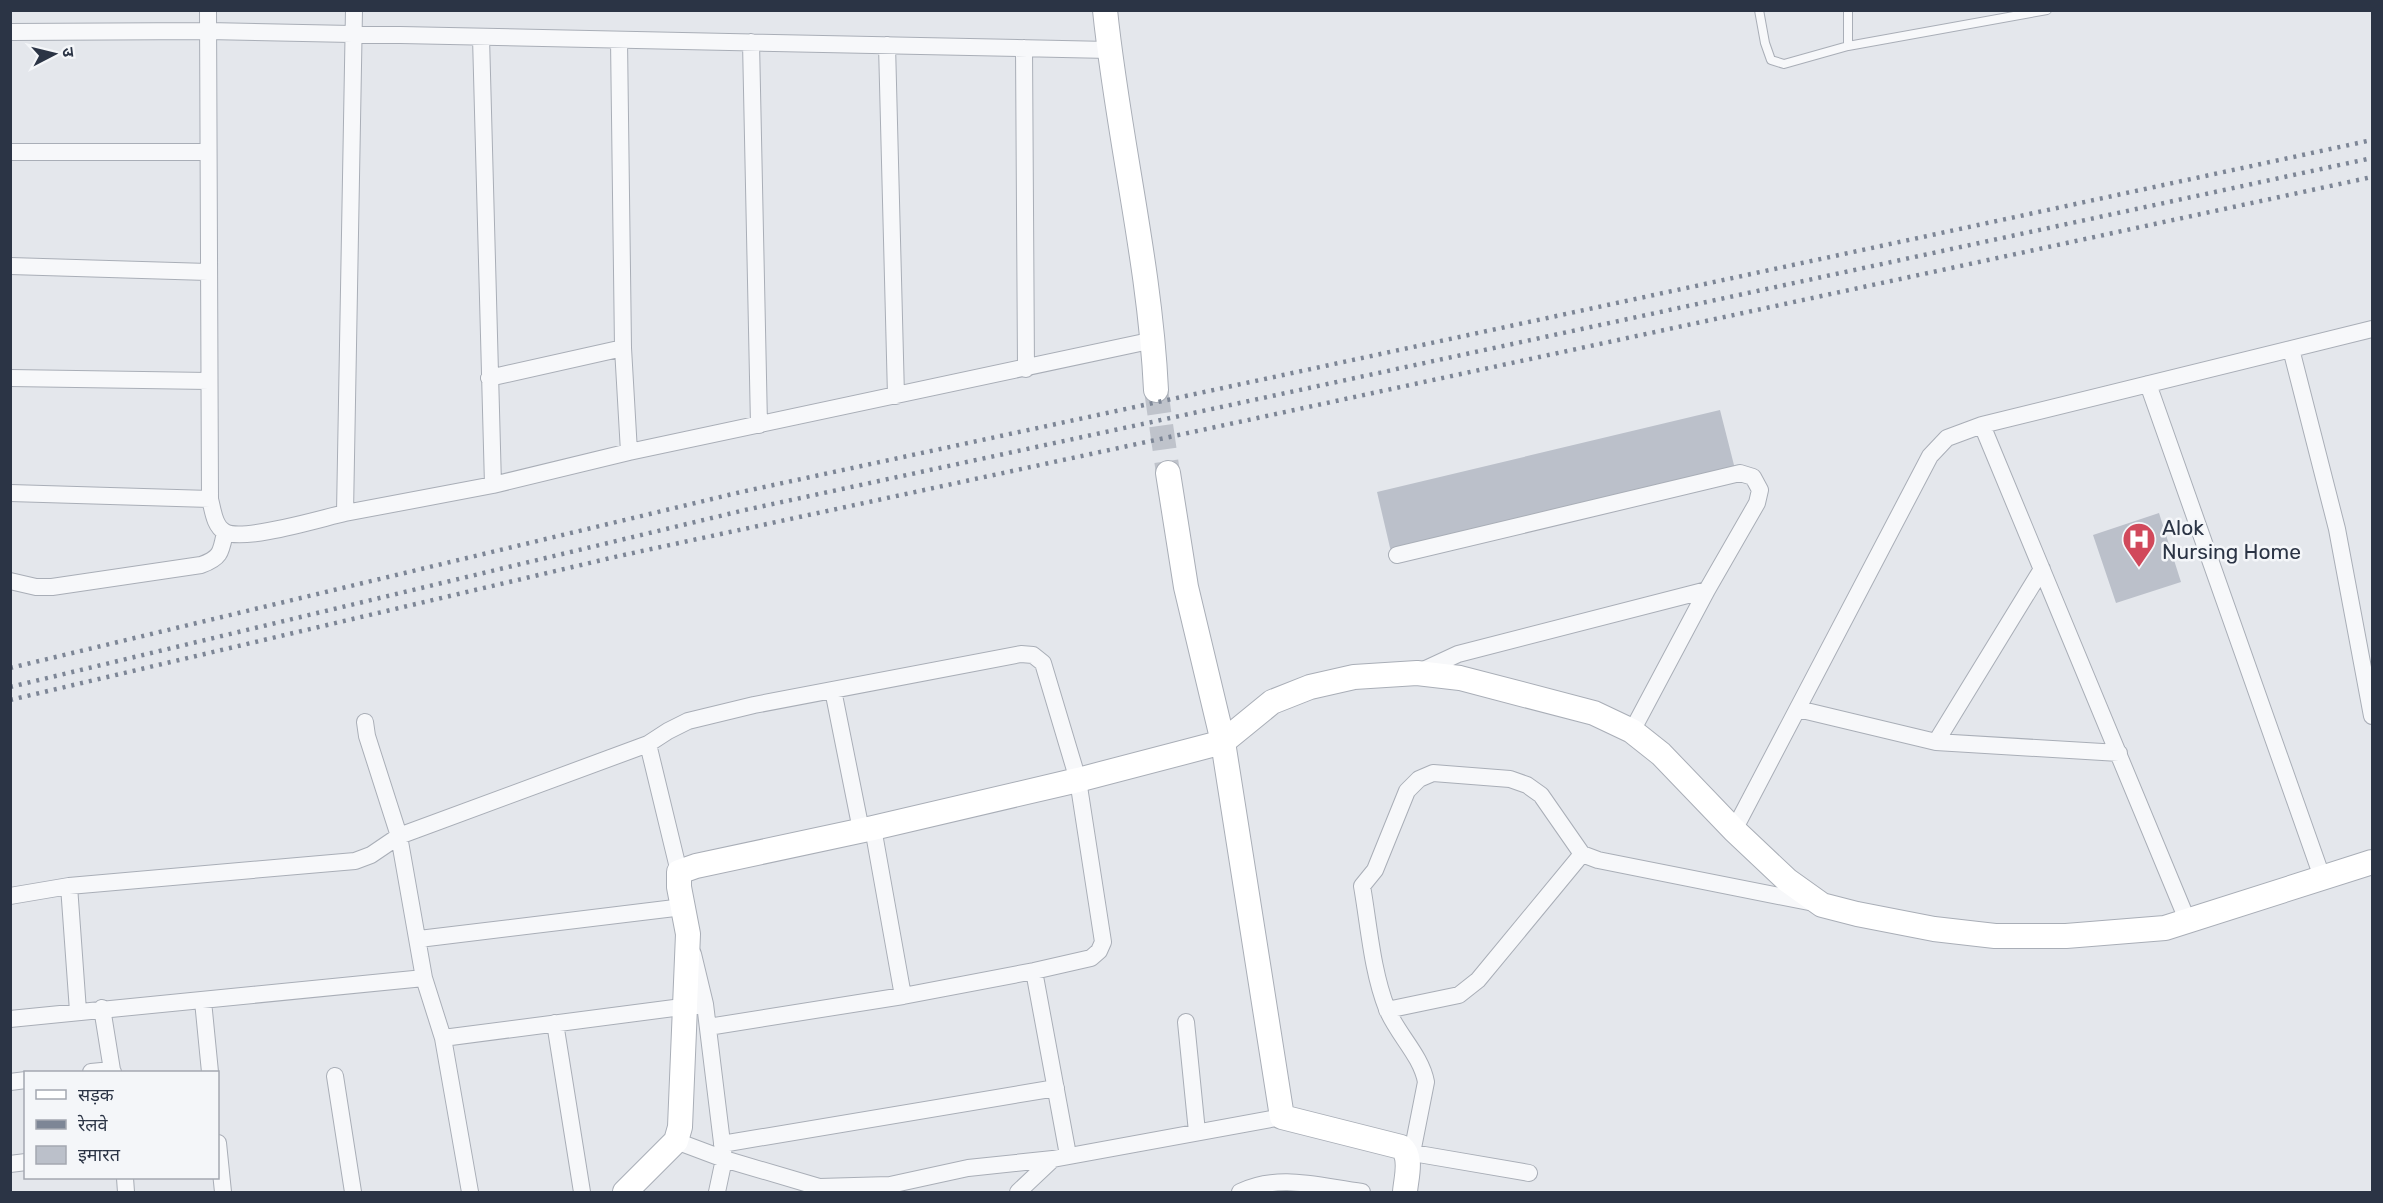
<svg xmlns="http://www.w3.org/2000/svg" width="2383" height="1203" viewBox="0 0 2383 1203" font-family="Rubik,'Noto Sans Devanagari',sans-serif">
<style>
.building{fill:#bbc0ca}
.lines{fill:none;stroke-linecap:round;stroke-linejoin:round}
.secondary-tunnel{stroke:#bfc3cb;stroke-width:24;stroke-dasharray:24 12;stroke-linecap:butt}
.lane-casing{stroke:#a9aeb7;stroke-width:10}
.street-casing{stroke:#a9aeb7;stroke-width:18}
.secondary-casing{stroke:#a9aeb7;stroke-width:26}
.lane{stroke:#f7f8fa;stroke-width:8}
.street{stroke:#f7f8fa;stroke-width:16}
.secondary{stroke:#fff;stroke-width:24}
.rail{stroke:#7d8696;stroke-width:4.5;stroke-dasharray:3 6;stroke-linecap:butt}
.labels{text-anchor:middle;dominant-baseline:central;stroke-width:5;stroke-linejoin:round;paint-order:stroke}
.poi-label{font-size:21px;fill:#2b3445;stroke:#f4f6f9;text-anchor:start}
</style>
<rect width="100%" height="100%" fill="#e4e7ec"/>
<path class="building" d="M1720 410 1735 469 1391 552 1377 492Z
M2159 513 2181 582 2116 603 2093 535Z"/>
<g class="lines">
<path class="secondary-tunnel" d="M1156 390 1168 473"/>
<defs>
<path id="lane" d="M1759 10 1765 43 1771 60 1784 64 1848 46 2047 10
M1848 46V10"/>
<path id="street" d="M208 10 210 499C213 510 214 526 225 532 244 542 322 518 345 513L354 10
M10 32 208 31 1109 50
M481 37 493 485
M619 40 623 348 629 452
M751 42 759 425
M887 45 896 396
M1024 48 1026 369
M10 152H208
M10 266 208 272
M2291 349 2337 529 2372 716
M10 378 209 381
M489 378 623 348
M2148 384 2322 877
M1982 425 2188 922
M10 493 210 499
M345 513 493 485 629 452 1154 340
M1397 555 1740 473 1753 477 1760 490 1757 503 1707 590 1632 731
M10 581 36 587H52L201 565C221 558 221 552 225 532
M1417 673 1458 654 1707 590
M833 690 861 830
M1798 709 1936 742 2119 753
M365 722 367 736 399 836 424 978 443 1038 470 1192
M1936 742 2042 569
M648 744 679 872
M873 828 903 996
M1734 830 1930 456 1947 438 1982 425 2372 329
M69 886 78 1011
M10 896 69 886 355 861 371 855 399 836 648 744 668 731 688 721 754 705 1021 654 1033 655 1043 663 1078 780 1103 942 1099 951 1091 958 1034 971 903 996 708 1027
M419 939 683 907
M693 954 705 1004 724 1159 717 1192
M1034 971 1068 1155
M203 1001 210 1072
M102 1008 112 1070
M1387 1010 1459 995 1478 980 1582 854
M10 1019 424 978
M1186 1022 1197 1132
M555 1023 582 1192
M443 1038 705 1004
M91 1072 112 1070 113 1072
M335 1076 353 1192
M10 1082 26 1080
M676 1141 724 1159 819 1187 890 1185 968 1168 1053 1159 1282 1117
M218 1143 223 1192
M722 1144 1056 1088
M1407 1152 1529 1173
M1412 1153 1426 1082C1421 1055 1397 1034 1387 1009 1372 971 1369 926 1362 886L1375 870 1407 791 1419 779 1433 773 1510 779 1527 785 1541 795 1582 854 1598 860 1814 903
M10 1164 26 1162
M125 1178 126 1192
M1018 1192 1053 1159
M1240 1192C1279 1173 1321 1187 1362 1192"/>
<path id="secondary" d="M1105 10C1118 137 1150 263 1156 390
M1168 473 1186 587 1223 742 1282 1117 1401 1147C1413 1157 1406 1178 1405 1192
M625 1192 676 1141 680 1127 688 934 679 887V872L696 866 873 828 1078 780 1223 742 1272 702 1310 687 1354 677 1417 673 1460 678 1594 713 1632 731 1661 754 1734 830 1787 880 1822 905 1857 914 1934 929 1995 936H2066L2165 928 2372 862"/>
</defs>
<use href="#lane" class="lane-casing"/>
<use href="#street" class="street-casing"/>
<use href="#secondary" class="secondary-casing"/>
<use href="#lane" class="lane"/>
<use href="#street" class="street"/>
<use href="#secondary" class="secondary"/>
<path class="rail" d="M10 668 741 492 2372 140
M10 687 745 510 2372 158
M10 700 619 556 2372 177"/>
</g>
<defs>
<symbol id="hospital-pin" viewBox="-11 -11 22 30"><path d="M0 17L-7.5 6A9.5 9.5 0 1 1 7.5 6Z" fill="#d1495b" stroke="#f4f6f9"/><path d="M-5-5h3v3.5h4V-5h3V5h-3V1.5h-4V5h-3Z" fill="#fff"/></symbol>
</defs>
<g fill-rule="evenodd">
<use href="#hospital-pin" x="2120" y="520" width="38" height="52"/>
</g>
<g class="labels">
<g class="poi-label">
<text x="2162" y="527">Alok<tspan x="2162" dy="24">Nursing Home</tspan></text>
</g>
</g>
<rect width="2383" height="1203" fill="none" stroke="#2b3445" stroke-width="24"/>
<rect x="24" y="1071" width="195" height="108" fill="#f4f6f9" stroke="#a4a8b1" stroke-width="1.5"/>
<rect x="36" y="1090" width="30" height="9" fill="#ffffff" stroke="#a4a8b1" stroke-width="1.5"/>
<text x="78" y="1101" font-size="18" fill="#2b3445">सड़क</text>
<rect x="36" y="1120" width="30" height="9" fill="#7d8696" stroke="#a4a8b1" stroke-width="1.5"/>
<text x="78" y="1131" font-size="18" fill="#2b3445">रेलवे</text>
<rect x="36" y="1146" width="30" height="18" fill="#bbc0ca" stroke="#a4a8b1" stroke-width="1.5"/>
<text x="78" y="1161" font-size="18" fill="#2b3445">इमारत</text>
<g transform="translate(54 54) rotate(83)" stroke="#f4f6f9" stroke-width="4.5" paint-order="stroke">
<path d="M0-4.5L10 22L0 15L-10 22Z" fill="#2b3445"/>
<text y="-9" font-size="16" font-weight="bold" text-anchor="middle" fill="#2b3445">उ</text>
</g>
</svg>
